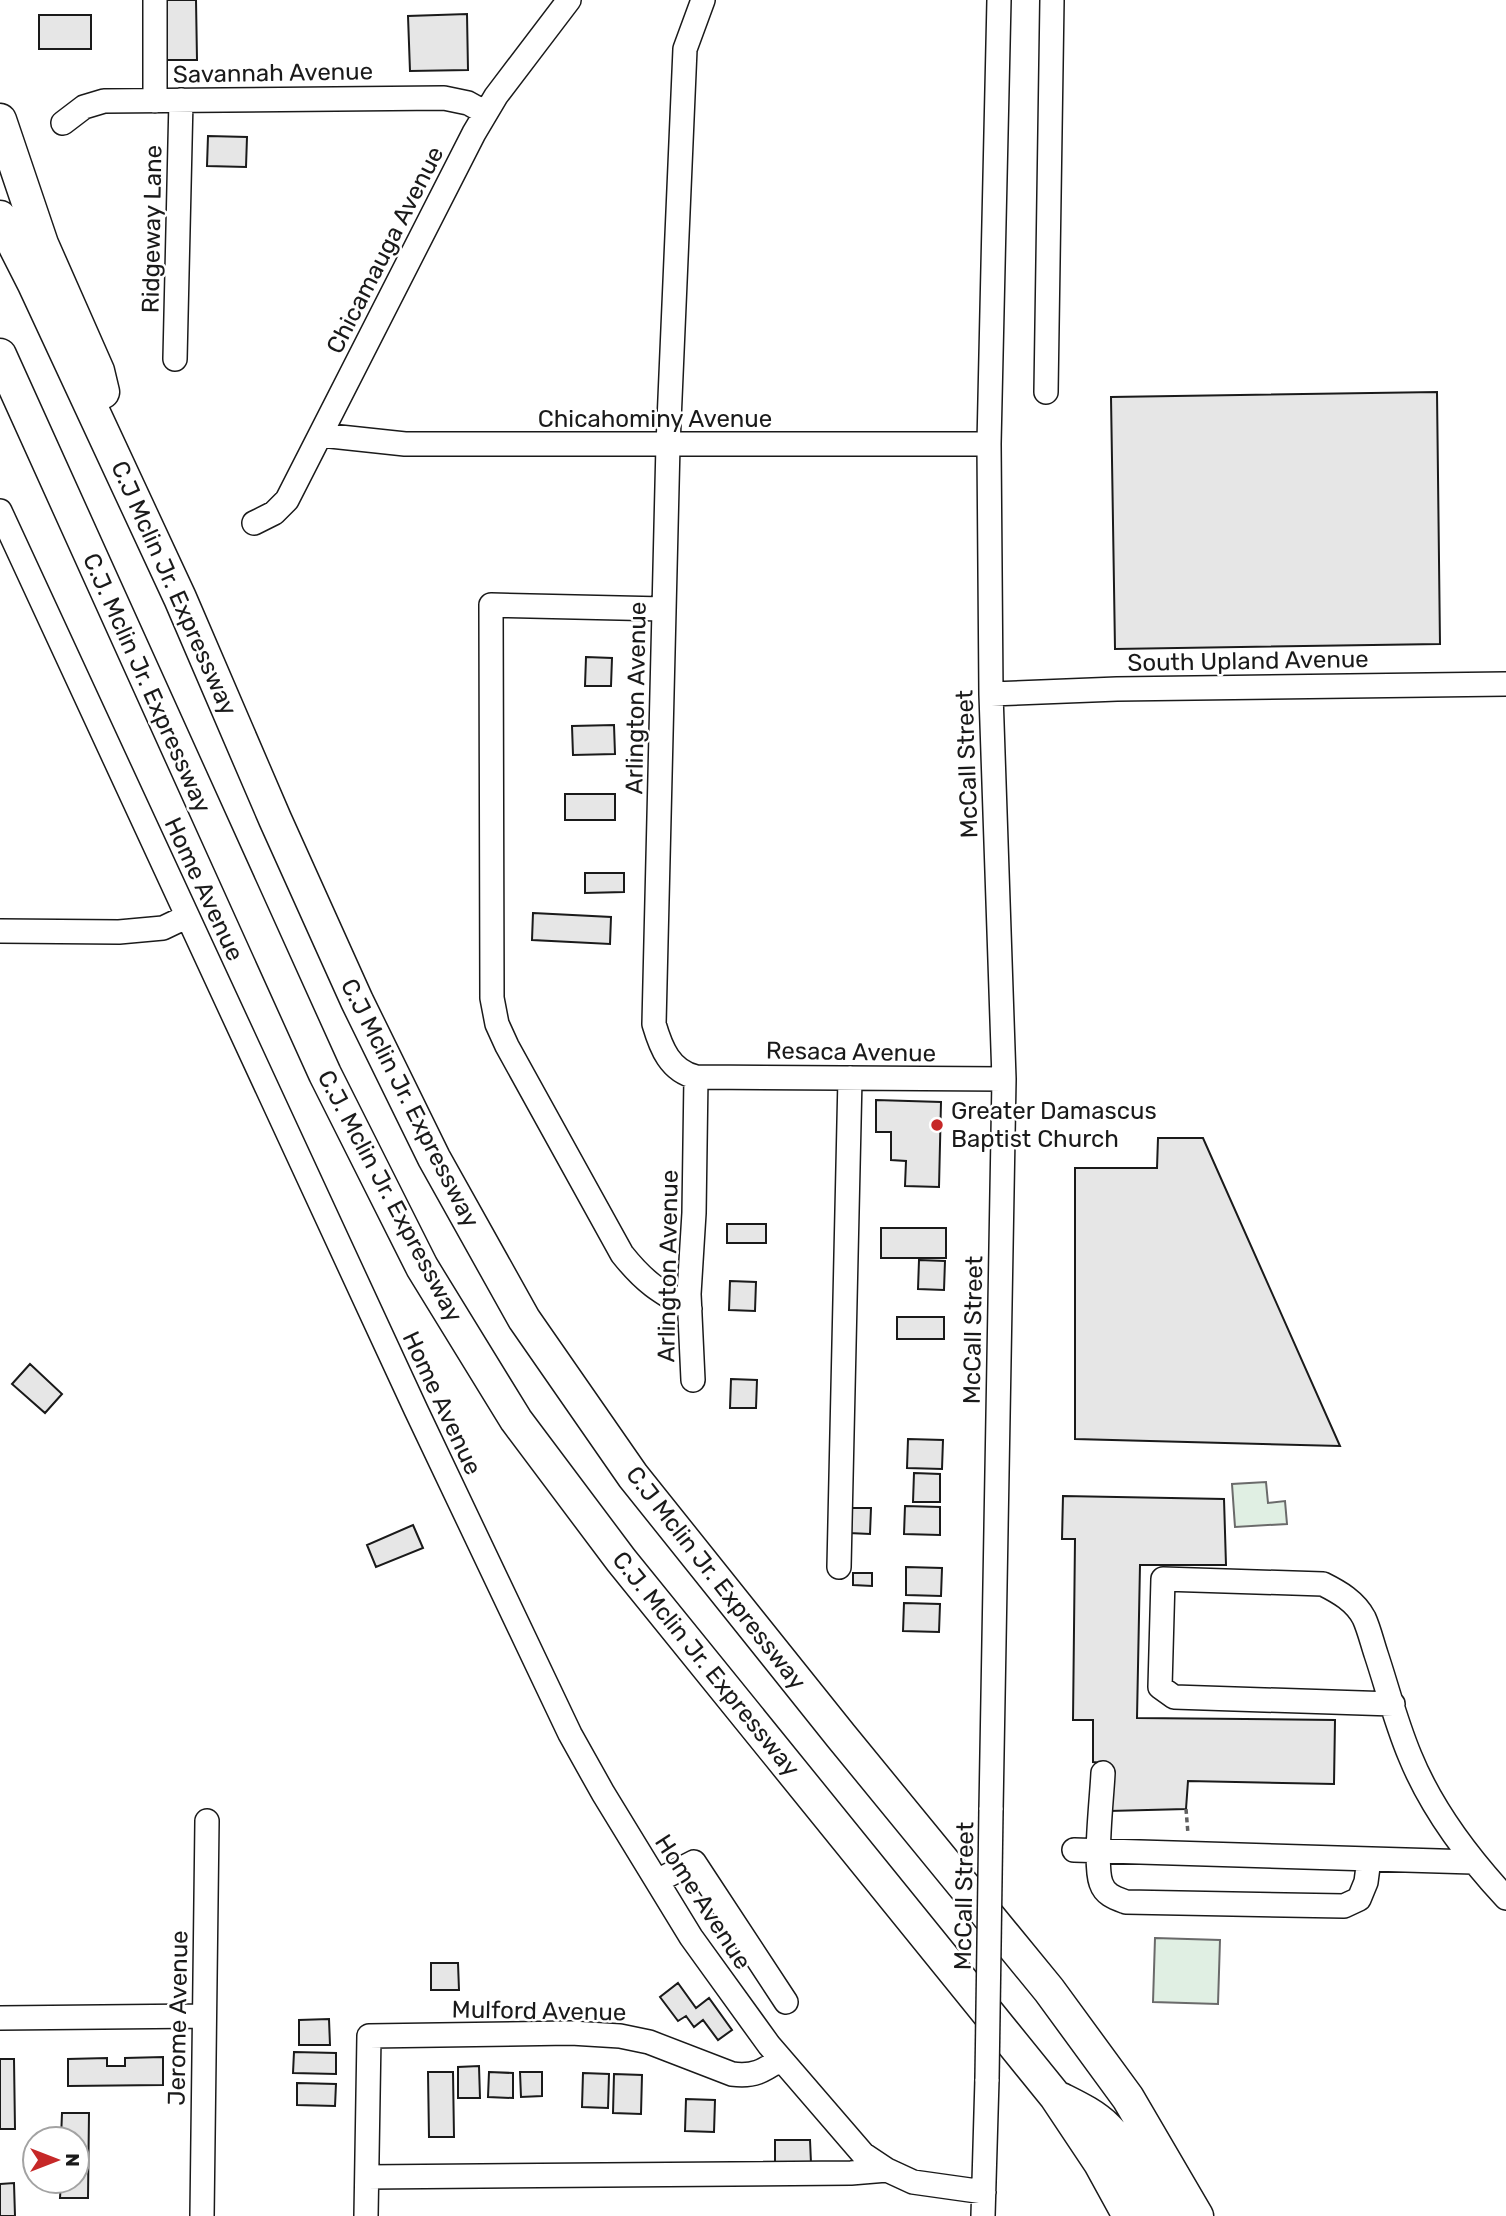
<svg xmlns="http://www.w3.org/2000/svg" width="1506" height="2216" viewBox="0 0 1506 2216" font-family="Rubik,sans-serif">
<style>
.green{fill:#e0efe3;stroke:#6a6a6a;stroke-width:2}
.building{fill:#e6e6e6;stroke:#1a1a1a;stroke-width:2}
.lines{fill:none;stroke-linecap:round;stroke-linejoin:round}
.minor-casing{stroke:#1a1a1a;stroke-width:26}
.highway-casing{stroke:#1a1a1a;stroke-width:35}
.path{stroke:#5f5f5f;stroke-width:3.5;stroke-dasharray:5 3.5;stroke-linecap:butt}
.minor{stroke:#fff;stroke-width:23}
.highway{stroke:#fff;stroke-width:32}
.minor-bridge-casing{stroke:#1a1a1a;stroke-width:26;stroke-linecap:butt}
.minor-bridge{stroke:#fff;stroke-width:23}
.poi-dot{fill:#c62828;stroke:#fff;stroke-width:2.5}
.labels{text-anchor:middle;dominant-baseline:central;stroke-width:5;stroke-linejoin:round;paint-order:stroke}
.street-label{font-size:24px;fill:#1a1a1a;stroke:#fff}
.poi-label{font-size:24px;fill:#1a1a1a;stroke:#fff;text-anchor:start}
</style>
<rect width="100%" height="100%" fill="#fff"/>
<path class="green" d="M1266 1482 1268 1503 1285 1501 1287 1524 1235 1527 1232 1484Z
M1155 1938 1220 1940 1218 2004 1153 2002Z"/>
<path class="building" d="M166 0H196L197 60H167Z
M467 14 468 70 410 71 408 16Z
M39 15H91V49H39Z
M208 136 247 137 246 167 207 166Z
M1437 392 1440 644 1115 649 1111 397Z
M586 657 612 658 611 686H585Z
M614 725 615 754 573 755 572 726Z
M565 794H615V820H565Z
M585 873H624V892L585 893Z
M533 913 611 917 610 944 532 940Z
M876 1100 941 1102 939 1187 905 1186 906 1161 891 1160V1132H876Z
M1158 1138H1203L1340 1446 1075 1439V1168H1157Z
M727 1224H766V1243H727Z
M881 1228H946V1258H881Z
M919 1260 945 1261 944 1290 918 1289Z
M730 1281 756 1282 755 1311 729 1310Z
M897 1317H944V1339H897Z
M30 1364 62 1394 45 1413 12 1384Z
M731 1379 757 1380 756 1408H730Z
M908 1439 943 1440 942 1469 907 1468Z
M914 1473 940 1474V1502H913Z
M1063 1496 1224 1499 1226 1565H1140L1137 1718 1335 1720 1334 1784 1188 1781 1186 1809 1109 1811 1110 1764 1093 1762V1720H1073L1075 1539H1062Z
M905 1506 940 1507V1535L904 1534Z
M850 1508H871L870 1534 849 1533Z
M413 1525 423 1548 376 1567 367 1545Z
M906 1567 942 1568 941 1596 906 1595Z
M853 1573H872V1586L853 1585Z
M904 1603 940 1604 939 1632 903 1631Z
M431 1963H458L459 1990H431Z
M678 1983 696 2008 709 1998 732 2030 718 2040 703 2020 694 2027 686 2016 678 2021 660 1997Z
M329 2019 330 2045H299V2020Z
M294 2052 336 2053V2074L293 2073Z
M163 2057V2085L68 2086V2059L107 2058V2066H125V2058Z
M0 2059H14L15 2129H0Z
M479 2066 480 2098H458V2067Z
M428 2072H453L454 2137H429Z
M489 2072 513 2073V2098L488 2097Z
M520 2072H542V2096L521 2097Z
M583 2073 609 2074 608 2108 582 2107Z
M614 2074 642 2075 641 2114 613 2113Z
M297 2083 336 2084 335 2106 297 2105Z
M686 2099 715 2100 714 2132 685 2131Z
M62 2113H89L88 2198H60L61 2181H77V2139H61Z
M775 2140H810L811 2163H775Z
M14 2183 15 2216H0V2184Z"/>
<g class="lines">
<defs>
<path id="minor" d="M155 0V101
M703 0 685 49 668 445 654 1024C661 1048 670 1071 696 1077L1004 1079
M63 123 84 107 104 101 444 98 468 103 486 113
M175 359 181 100
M1046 392 1052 0
M321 435 405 444H989
M0 511 416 1410 570 1734 603 1793 691 1937 769 2045 863 2154 887 2170 913 2182 984 2192
M254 523 274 513 287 500 474 133 496 96 569 0
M664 609 491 605 492 998 497 1024 507 1046 622 1254C645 1283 659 1291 690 1309
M991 694 1117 689 1506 684
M0 931 119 932 163 928 186 917
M693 1380 689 1294 694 1213 696 1077
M839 1567 850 1078
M1393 1704 1174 1697 1160 1687 1163 1579 1323 1584C1339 1592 1355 1601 1364 1618 1369 1629 1372 1642 1376 1654 1387 1687 1396 1723 1410 1756 1432 1810 1467 1856 1506 1898
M1103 1773C1102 1797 1094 1864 1101 1883 1105 1895 1115 1898 1126 1902L1344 1906 1359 1899 1366 1882 1369 1859
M991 1810 1004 1079 991 694 989 444 999 0
M1074 1850 1473 1862
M657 1881 694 1862 786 2002
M0 2018 204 2016
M367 2177 851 2173 887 2170
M202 2216 207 1821
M366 2216 369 2036 571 2033 620 2036 649 2042 732 2074C754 2077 763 2071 781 2059
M983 2216 987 2079"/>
<path id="highway" d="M0 120 42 244 98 371 103 392
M0 217 34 284 180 598 275 819 357 1001 434 1158 524 1319 633 1476 841 1736 1049 1990 1128 2098 1197 2216
M0 355 325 1074 422 1267 516 1420 621 1560 1056 2097 1100 2163 1129 2216
M1061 2099C1077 2107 1094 2115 1107 2128 1131 2151 1147 2187 1163 2216"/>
</defs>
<use href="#minor" class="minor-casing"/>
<use href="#highway" class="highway-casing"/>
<path class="path" d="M1186 1809 1188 1834"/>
<use href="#minor" class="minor"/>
<use href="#highway" class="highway"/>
<defs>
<path id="minor-bridge" d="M987 2079 991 1810"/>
</defs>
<use href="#minor-bridge" class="minor-bridge-casing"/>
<use href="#minor-bridge" class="minor-bridge"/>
</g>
<circle class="poi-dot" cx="937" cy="1125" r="7"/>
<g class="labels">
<g class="street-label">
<text transform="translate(273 73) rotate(-1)">Savannah Avenue</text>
<text transform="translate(152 229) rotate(-89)">Ridgeway Lane</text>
<text transform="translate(385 250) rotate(-63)">Chicamauga Avenue</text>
<text x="655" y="419">Chicahominy Avenue</text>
<text transform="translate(174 588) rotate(66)">C.J Mclin Jr. Expressway</text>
<text transform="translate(1248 661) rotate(-1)">South Upland Avenue</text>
<text transform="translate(147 683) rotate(66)">C.J. Mclin Jr. Expressway</text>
<text transform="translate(636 698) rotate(-89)">Arlington Avenue</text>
<text transform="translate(967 764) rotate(-92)">McCall Street</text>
<text transform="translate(204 889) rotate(65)">Home Avenue</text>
<text transform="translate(851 1052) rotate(1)">Resaca Avenue</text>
<text transform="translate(410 1103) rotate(63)">C.J Mclin Jr. Expressway</text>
<text transform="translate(390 1196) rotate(62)">C.J. Mclin Jr. Expressway</text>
<text transform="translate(668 1266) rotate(-89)">Arlington Avenue</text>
<text transform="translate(973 1330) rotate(-89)">McCall Street</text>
<text transform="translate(442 1403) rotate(65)">Home Avenue</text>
<text transform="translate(716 1578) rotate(52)">C.J Mclin Jr. Expressway</text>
<text transform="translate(706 1664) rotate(51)">C.J. Mclin Jr. Expressway</text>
<text transform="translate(964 1896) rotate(-89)">McCall Street</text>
<text transform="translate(703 1902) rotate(57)">Home Avenue</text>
<text transform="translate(539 2011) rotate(1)">Mulford Avenue</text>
<text transform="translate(178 2018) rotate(-89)">Jerome Avenue</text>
</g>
<g class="poi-label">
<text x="951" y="1111">Greater Damascus<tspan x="951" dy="28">Baptist Church</tspan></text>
</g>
</g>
<g transform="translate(56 2160) rotate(90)"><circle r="33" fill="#ffffff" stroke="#a3a3a3" stroke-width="2"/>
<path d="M0-5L12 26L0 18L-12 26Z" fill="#c62828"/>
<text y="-10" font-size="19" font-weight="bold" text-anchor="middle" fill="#1a1a1a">N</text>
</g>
</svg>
